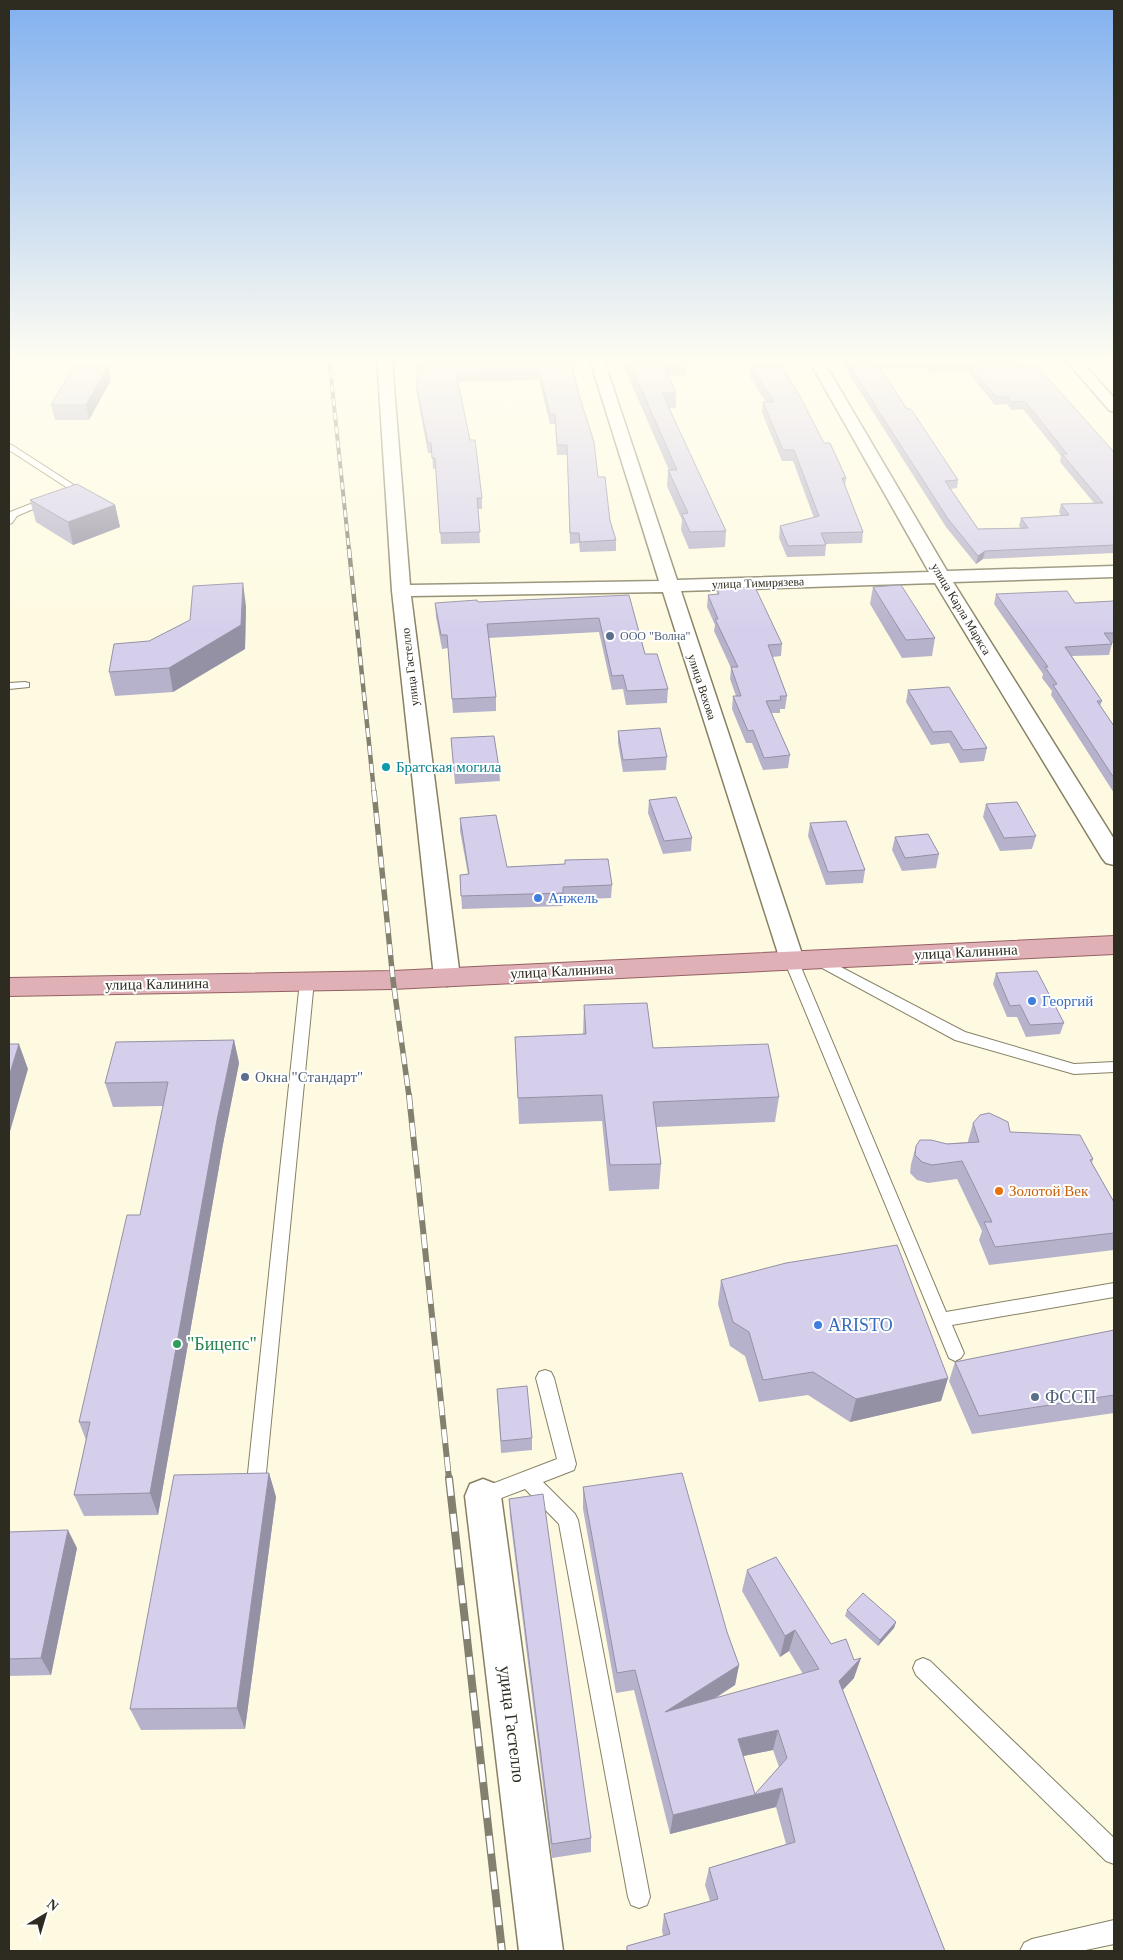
<svg xmlns="http://www.w3.org/2000/svg" width="1123" height="1960" viewBox="0 0 1123 1960" font-family="Georgia,serif">
<style>
.lines{fill:none;stroke-linecap:round;stroke-linejoin:round}
.lane-casing{stroke:#868165;stroke-width:2}
.street-casing{stroke:#868165;stroke-width:3}
.primary-casing{stroke:#946063;stroke-width:2}
.lane{fill:#fff;fill-rule:evenodd}
.street{fill:#fff;fill-rule:evenodd}
.primary{fill:#e0b0b7;fill-rule:evenodd}
.rail-far4-casing{stroke:#83806f;stroke-width:4}
.rail-far3-casing{stroke:#83806f;stroke-width:4.5}
.rail-far2-casing{stroke:#83806f;stroke-width:5.5}
.rail-far1-casing{stroke:#83806f;stroke-width:6}
.rail-casing{stroke:#83806f;stroke-width:8}
.rail-far4{stroke:#fff;stroke-width:2.5;stroke-dasharray:7;stroke-linecap:butt}
.rail-far3{stroke:#fff;stroke-width:3;stroke-dasharray:9;stroke-linecap:butt}
.rail-far2{stroke:#fff;stroke-width:4;stroke-dasharray:11;stroke-linecap:butt}
.rail-far1{stroke:#fff;stroke-width:4.5;stroke-dasharray:14;stroke-linecap:butt}
.rail{stroke:#fff;stroke-width:5.5;stroke-dasharray:18;stroke-linecap:butt}
.wall{fill:#b7b2cb;fill-rule:evenodd}
.shaded-wall{fill:#9591a5}
.building{fill:#d5cfec;stroke:#9591a5;fill-rule:evenodd}
.service-dot{fill:#5c6f8a;stroke:#fff;stroke-width:2}
.culture-dot{fill:#0f9aa8;stroke:#fff;stroke-width:2}
.shop-dot{fill:#3f7fe0;stroke:#fff;stroke-width:2}
.food-dot{fill:#e8710a;stroke:#fff;stroke-width:2}
.leisure-dot{fill:#2e9e5b;stroke:#fff;stroke-width:2}
.labels{text-anchor:middle;dominant-baseline:central;stroke-width:4;stroke-linejoin:round;paint-order:stroke}
.far-street-label{font-size:12px;fill:#2e2c20;stroke:#fff}
.far-service-label{font-size:12px;fill:#4e5e75;stroke:#fff;text-anchor:start}
.culture-label{font-size:15px;fill:#0d838f;stroke:#fff;text-anchor:start}
.shop-label{font-size:15px;fill:#366cbe;stroke:#fff;text-anchor:start}
.street-label{font-size:15px;fill:#2e2c20;stroke:#fff}
.service-label{font-size:15px;fill:#4e5e75;stroke:#fff;text-anchor:start}
.food-label{font-size:15px;fill:#c56008;stroke:#fff;text-anchor:start}
.near-shop-label{font-size:18px;fill:#366cbe;stroke:#fff;text-anchor:start}
.near-leisure-label{font-size:18px;fill:#27864d;stroke:#fff;text-anchor:start}
.near-service-label{font-size:18px;fill:#4e5e75;stroke:#fff;text-anchor:start}
.near-street-label{font-size:18px;fill:#2e2c20;stroke:#fff}
</style>
<rect width="100%" height="100%" fill="#fefae1"/>
<g class="lines">
<defs>
<path id="lane" d="M9 444 12 445 80 489 17 516 12 523 9 524 10 512 69 489 9 450Z
M25 682 29 683V687L9 689V683Z
M816 954 965 1032 1074 1064 1114 1062V1072L1074 1074 955 1040 811 962 809 959 811 956Z
M791 955 798 960 946 1312 1114 1283V1297L952 1325 964 1353 961 1358 955 1361 949 1358 784 960Z
M307 976 314 981 266 1473 264 1479 257 1482 250 1479 248 1473 300 981Z
M545 1370 551 1372 554 1378 576 1464 574 1470 543 1482 575 1514 578 1520 650 1897 647 1905 639 1908 631 1905 628 1897 559 1524 525 1489 483 1505 476 1502 474 1496 476 1490 557 1459 536 1378 539 1372Z
M923 1658 930 1661 1114 1838V1864L1106 1861 916 1675 913 1668 916 1661Z
M1114 1920V1944L1081 1951H1020L1024 1943 1032 1939Z"/>
<path id="street" d="M377 357H417L410 361H392L410 585 659 581 589 357H603L677 580 929 572 807 357H821L947 571 1114 566V577L953 582 1114 839V865L1106 863 1102 858 935 583 681 591 804 960 800 966 791 969 782 966 663 592 411 596 460 977 456 983 447 986 438 983 434 977 392 591Z
M1063 357H1078L1114 398V412L1109 410Z
M483 1479 496 1484 501 1496 563 1951H519L465 1496 470 1484Z"/>
<path id="primary" d="M1114 936V954L393 989 9 996V978L393 971Z"/>
</defs>
<use href="#lane" class="lane-casing"/>
<use href="#street" class="street-casing"/>
<use href="#primary" class="primary-casing"/>
<use href="#lane" class="lane"/>
<use href="#street" class="street"/>
<use href="#primary" class="primary"/>
<defs>
<path id="rail-far4" d="M329 357 349 550"/>
<path id="rail-far3" d="M349 549 374 792"/>
<path id="rail-far2" d="M374 791 393 980 409 1096"/>
<path id="rail-far1" d="M409 1095 449 1479"/>
<path id="rail" d="M449 1478 502 1951"/>
</defs>
<use href="#rail-far4" class="rail-far4-casing"/>
<use href="#rail-far3" class="rail-far3-casing"/>
<use href="#rail-far2" class="rail-far2-casing"/>
<use href="#rail-far1" class="rail-far1-casing"/>
<use href="#rail" class="rail-casing"/>
<use href="#rail-far4" class="rail-far4"/>
<use href="#rail-far3" class="rail-far3"/>
<use href="#rail-far2" class="rail-far2"/>
<use href="#rail-far1" class="rail-far1"/>
<use href="#rail" class="rail"/>
</g>
<path class="wall" d="M418 357H570L598 477 616 540V551L580 552 579 543 570 544 567 455H557L555 424H550L539 380 458 382 482 498V509H478L480 543 441 544 436 468 433 469 432 453H428L418 400 417 390Z
M623 357H708L707 364H686L685 376H669L676 393V408H669L726 531 725 547 689 549 681 530 682 520 667 486 668 470H669L622 362Z
M747 357H784L783 369H782L824 443 846 478 845 486 863 532 862 543 826 544 825 556 787 557 779 538 780 526 814 518 793 461H782L762 413 763 402H766L750 377 751 367H753Z
M838 357H1011L1019 366 1114 452V553L983 559 976 564 946 527ZM924 367 929 373 967 371 995 405 1007 404 1011 410 1023 409 1061 456 1060 462 1094 503 1061 504 1059 512 1061 516 1021 518 1019 526 1021 528 978 529 950 489 957 488 958 480 897 394 881 369Z
M1103 357H1114V367Z
M111 380 89 420H55L51 405Z
M30 500 115 505 120 527 73 545 36 522Z
M873 587 935 638 932 656 902 658 870 604Z
M717 589 782 644 781 656 772 657 787 696 785 709H780V713H771L790 755 788 768 763 770 752 743H746L732 709 733 696H736L730 679 731 668 714 631 715 625 707 607 708 595 717 594Z
M996 594 1075 603 1114 601V643H1111L1112 644 1109 655 1072 656 1102 701 1100 706 1114 726V793L1051 695 1052 691 1042 678 1043 674 994 604Z
M629 595 645 654 668 689 667 703 626 705 623 689 612 690 599 632 489 638 496 697V711L453 713 448 648 442 649 436 617 435 603 478 602Z
M246 606 245 649 173 692 115 696 109 672 149 641Z
M908 690 987 748 984 761 960 763 949 743 931 745 906 702Z
M618 731 667 757 666 770 623 772 618 743Z
M451 738 499 768 500 781 455 784Z
M649 800 692 838 691 851 663 854 648 813Z
M986 804 1036 836 1032 849 1000 851 983 817Z
M460 818 507 867 565 864V860L612 885 611 898 563 900V906L462 909 460 875 468 874 460 831Z
M810 823 865 870 863 883 826 885 808 836Z
M895 837 939 854 936 868 902 871 892 850Z
M996 973 1064 1023 1060 1034 1026 1037 1017 1017H1007L993 984Z
M584 1005 653 1048 779 1097 775 1122 656 1127 661 1164 659 1189 609 1191 602 1121 519 1124 515 1037 583 1035Z
M234 1040 239 1063 223 1144 158 1515 84 1516 74 1495 86 1440 79 1422 140 1215 163 1106 113 1107 105 1083Z
M973 1123 1010 1132 1093 1159 1092 1163 1114 1202V1250L989 1265 979 1240 982 1231 957 1179 928 1183 917 1180 910 1173 911 1164 916 1146 968 1142V1141Z
M721 1280 948 1378 941 1401 850 1422 808 1395 759 1402 745 1356 730 1346 718 1304Z
M1114 1330V1413L972 1434 949 1381 955 1362Z
M497 1389 532 1438V1450L501 1453Z
M269 1473 276 1497 245 1729 141 1730 130 1709Z
M583 1487 727 1632 739 1665 735 1685 716 1698 803 1674 789 1651 780 1657 742 1591 747 1570 831 1644 854 1678 843 1690 945 1951H626L627 1946 663 1936 662 1930 664 1914 710 1901 705 1885 709 1868 786 1844 776 1807 670 1834 634 1690 616 1693 583 1509ZM773 1750 779 1767 755 1794 743 1756Z
M509 1499 591 1838V1852L552 1858 510 1517Z
M9 1532 77 1548 51 1675 9 1676Z
M847 1610 896 1622 894 1628 878 1646 845 1616Z"/>
<path class="shaded-wall" d="M108 366 111 380 89 420 86 405Z
M115 505 120 527 73 545 68 522Z
M985 551 983 559 976 564 978 556Z
M243 583 246 606 245 649 173 692 169 668Z
M234 1040 239 1063 223 1144 158 1515 150 1493 217 1120Z
M19 1044 28 1069 9 1135V1076Z
M948 1378 941 1401 850 1422 856 1399Z
M269 1473 276 1497 245 1729 237 1708Z
M68 1530 77 1548 51 1675 41 1658Z
M896 1622 894 1628 878 1646 880 1640Z
M795 1630 789 1651 780 1657 785 1636Z
M861 1658 854 1678 832 1701 839 1681Z
M739 1665 735 1685 662 1731 665 1712Z
M778 1730 773 1750 734 1758 738 1739Z
M782 1788 776 1807 670 1834 673 1815Z"/>
<path class="building" d="M418 357H570L579 395 594 442 598 477H605L610 521 616 540 580 542 579 533H570L567 445H557L555 414H550L539 370 456 373 470 440H475L482 498H477L480 532 440 533 435 458H432L431 443H428L417 390Z
M627 357H684L686 361 662 362 676 393H662L726 531 690 532 682 514 688 513 668 470H677Z
M844 357H1011L1019 366H1037L1114 452V545L985 551 978 556 948 519ZM926 359 931 366 968 364 996 397H1008L1012 402 1025 401 1067 454H1062L1103 503 1061 504 1069 515 1021 518 1028 528 978 529 945 481 958 480 911 409H907L897 394 876 362Z
M780 365 796 389 824 443H830L846 478H842L863 532 821 533 826 545 788 546 780 526 819 516 794 450H783L763 402H774L751 367Z
M74 366H108L86 405H51Z
M77 484 115 505 68 522 30 500Z
M243 583 241 625 169 668 109 672 114 644 149 641 190 620 193 586Z
M901 585 935 638 906 640 873 587Z
M755 587 782 644 768 645 787 696H780L781 700 766 701 790 755 764 758 753 730 748 731 733 696H741L731 667H738L715 619H718L708 595 719 594 717 589Z
M1067 591 1075 603 1114 601V633H1104L1112 644 1065 647 1102 701H1097L1114 726V778L1053 685 1057 684 1045 667H1048L996 594Z
M629 595 645 654H657L668 689 627 691 623 675 612 676 599 618 487 624 496 697 452 699 447 635H441L435 603 477 600 478 602Z
M949 687 987 748 963 750 951 731 933 732 908 690Z
M660 728 667 757 623 760 618 731Z
M494 736 499 768 454 771 451 738Z
M676 797 692 838 664 841 649 800Z
M1017 802 1036 836 1004 838 986 804Z
M496 815 507 867 565 864V860L608 859 612 885 563 887V893L461 896 460 875 469 874 460 818Z
M846 821 865 870 828 872 810 823Z
M928 834 939 854 905 858 895 837Z
M1037 971 1064 1023 1030 1025 1020 1005 1010 1006 996 973Z
M647 1003 653 1048 768 1044 779 1097 653 1102 661 1164 610 1165 602 1095 518 1098 515 1037 586 1034 584 1005Z
M234 1040 217 1120 150 1493 74 1495 90 1422H79L127 1215H140L168 1082 105 1083 116 1042Z
M9 1044H19L9 1076Z
M989 1113 1000 1118 1008 1122 1010 1132 1080 1135 1093 1159 1090 1160 1114 1202V1233L995 1247 984 1222H992L962 1161 932 1165 922 1162 915 1155 916 1146 920 1140H931L947 1144 979 1142 973 1123 980 1115Z
M897 1245 948 1378 856 1399 813 1372 763 1380 749 1332 733 1322 721 1280 786 1263Z
M1114 1330V1395L979 1416 955 1362Z
M527 1386 532 1438 501 1441 497 1389Z
M269 1473 237 1708 130 1709 174 1475Z
M682 1473 727 1632 739 1665 665 1712 819 1669 795 1630 785 1636 747 1570 776 1557 831 1644 846 1639 854 1660 861 1658 839 1681 945 1951H627V1946L670 1934 664 1914 718 1899 709 1868 795 1842 782 1788 673 1815 635 1670 617 1673 583 1487ZM778 1730 787 1758 755 1794 738 1739Z
M543 1494 591 1838 552 1844 509 1499Z
M68 1530 41 1658 9 1659V1532Z
M863 1593 896 1622 880 1640 847 1610Z"/>
<linearGradient id="sky" x2="0" y2="1"><stop stop-color="#81b0ef"/><stop offset="0.57" stop-color="#fffdf2"/><stop offset="1" stop-color="#fffdf2" stop-opacity="0"/></linearGradient>
<rect width="1123" height="631" fill="url(#sky)"/>
<g class="service-dot">
<circle cx="610" cy="636" r="5"/>
<circle cx="245" cy="1077" r="5"/>
<circle cx="1035" cy="1397" r="5"/>
</g>
<circle class="culture-dot" cx="386" cy="767" r="5"/>
<g class="shop-dot">
<circle cx="538" cy="898" r="5"/>
<circle cx="1032" cy="1001" r="5"/>
<circle cx="818" cy="1325" r="5"/>
</g>
<circle class="food-dot" cx="999" cy="1191" r="5"/>
<circle class="leisure-dot" cx="177" cy="1344" r="5"/>
<g class="labels">
<g class="far-street-label">
<text transform="translate(758 583) rotate(-2)">улица Тимирязева</text>
<text transform="translate(961 609) rotate(59)">улица Карла Маркса</text>
<text transform="translate(410 667) rotate(-97)">улица Гастелло</text>
<text transform="translate(702 687) rotate(72)">улица Вехова</text>
</g>
<g class="far-service-label">
<text x="620" y="636">ООО "Волна"</text>
</g>
<g class="culture-label">
<text x="396" y="767">Братская могила</text>
</g>
<g class="shop-label">
<text x="548" y="898">Анжель</text>
<text x="1042" y="1001">Георгий</text>
</g>
<g class="street-label">
<text transform="translate(966 952) rotate(-3)">улица Калинина</text>
<text transform="translate(562 971) rotate(-3)">улица Калинина</text>
<text transform="translate(157 984) rotate(-1)">улица Калинина</text>
</g>
<g class="service-label">
<text x="255" y="1077">Окна "Стандарт"</text>
</g>
<g class="food-label">
<text x="1009" y="1191">Золотой Век</text>
</g>
<g class="near-shop-label">
<text x="828" y="1325">ARISTO</text>
</g>
<g class="near-leisure-label">
<text x="187" y="1344">"Бицепс"</text>
</g>
<g class="near-service-label">
<text x="1045" y="1397">ФССП</text>
</g>
<g class="near-street-label">
<text transform="translate(512 1724) rotate(83)">удица Гастелло</text>
</g>
</g>
<rect width="1123" height="1960" fill="none" stroke="#2e2c20" stroke-width="20"/>
<g transform="translate(45 1915) rotate(38)" stroke="#ffffff" stroke-width="4" paint-order="stroke">
<path d="M0-4L9 19L0 12L-9 19Z" fill="#2e2c20"/>
<text y="-8" font-size="14" font-weight="bold" text-anchor="middle" fill="#2e2c20">N</text>
</g>
</svg>
